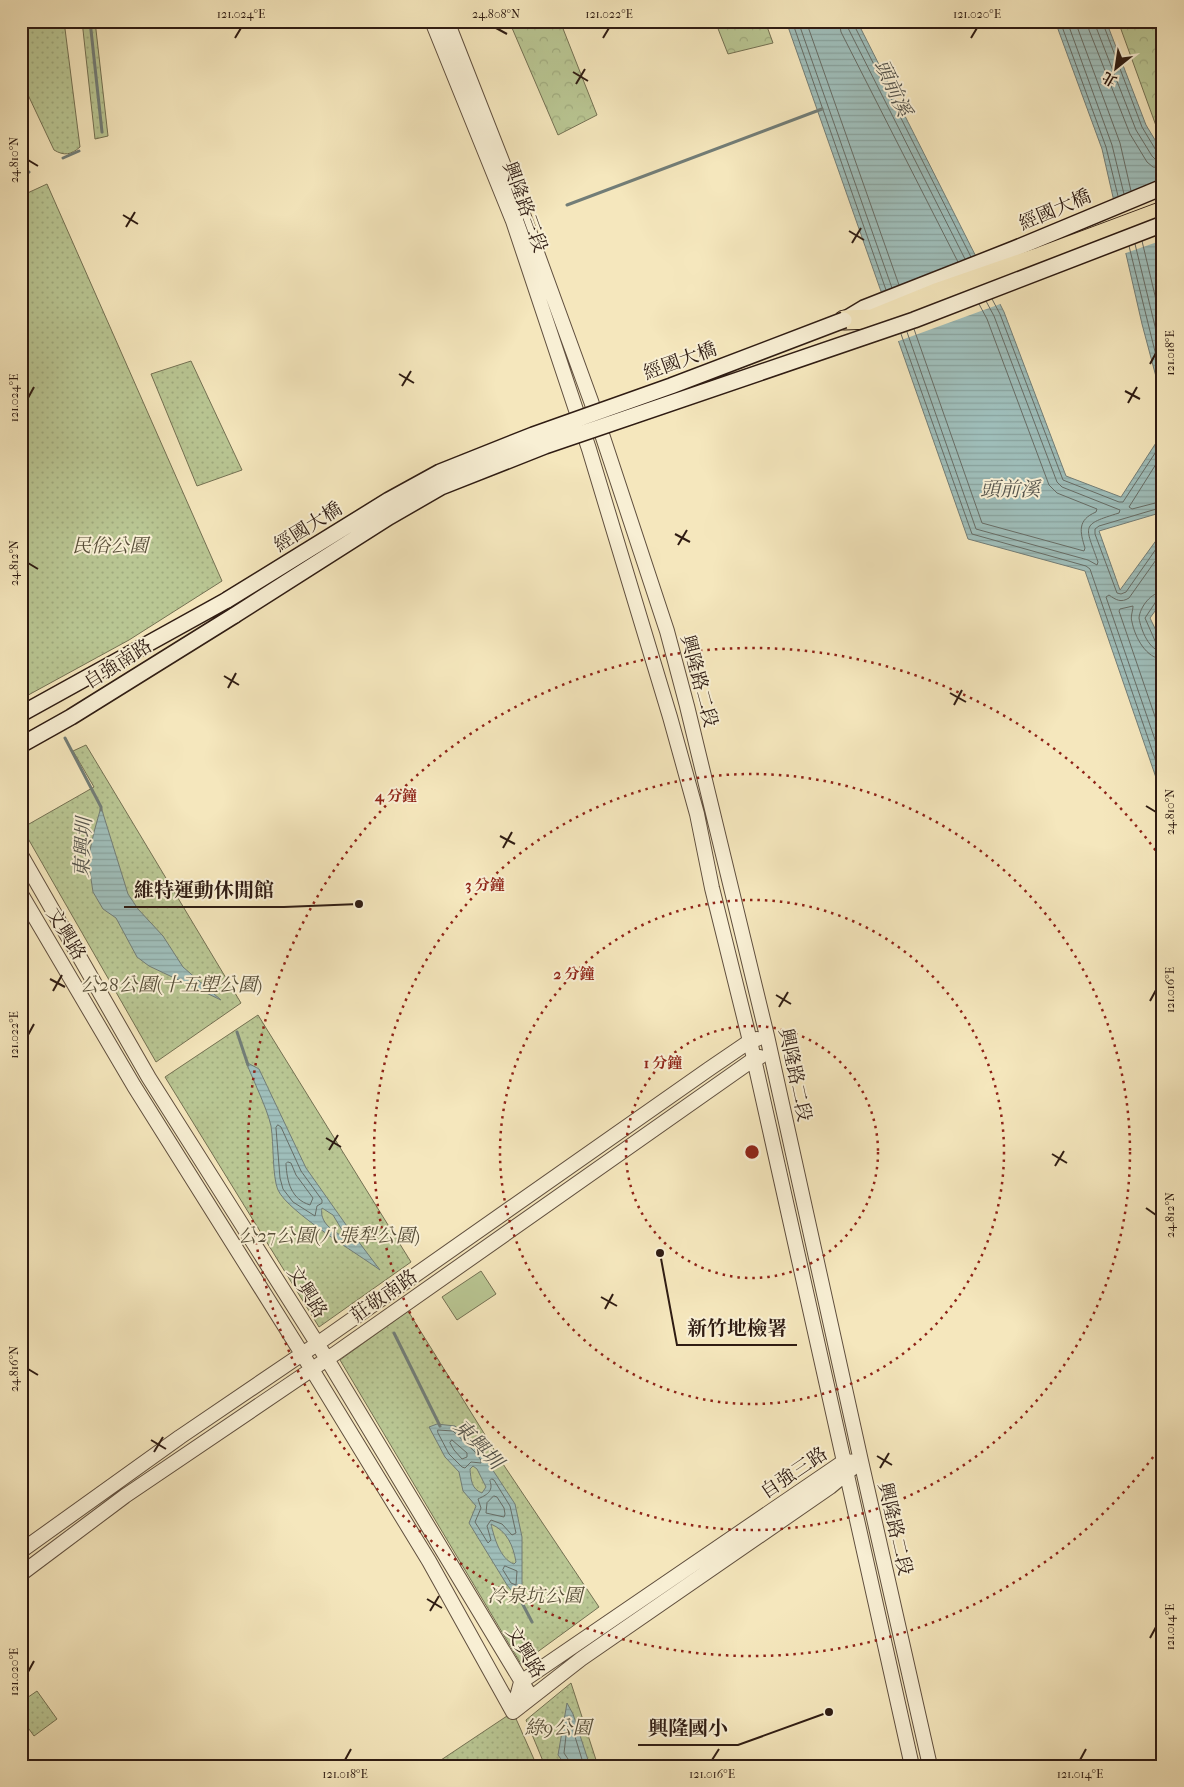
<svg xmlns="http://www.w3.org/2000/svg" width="1184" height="1787" viewBox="0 0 1184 1787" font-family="'IM FELL French Canon','Noto Serif TC',serif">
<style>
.grass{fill:#b9c693;stroke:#747153}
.forest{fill:url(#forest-crowns);stroke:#747153}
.park{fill:url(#park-dots);stroke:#747153}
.water{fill:url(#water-rules);stroke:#727d77;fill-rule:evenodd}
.pier{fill:#f5e7bd}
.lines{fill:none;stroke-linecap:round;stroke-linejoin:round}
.shore{stroke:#676d66;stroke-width:1}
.stream{stroke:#727d77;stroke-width:3}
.tertiary-casing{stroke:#604f3e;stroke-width:16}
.secondary-casing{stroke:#2f1c13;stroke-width:18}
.trunk-casing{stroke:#2f1c13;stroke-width:21}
.tertiary{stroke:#f8efd4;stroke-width:14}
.secondary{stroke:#f8efd4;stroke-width:15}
.trunk{stroke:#f5e7bd;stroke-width:19}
.secondary-bridge-casing{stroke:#2f1c13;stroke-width:18;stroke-linecap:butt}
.secondary-bridge{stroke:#f8efd4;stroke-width:15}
.ticks{fill:none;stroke:#2f1c13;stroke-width:2}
.ring{fill:none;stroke:#8f2418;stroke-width:2.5;stroke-dasharray:2.5 5}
.labels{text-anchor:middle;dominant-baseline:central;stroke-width:4;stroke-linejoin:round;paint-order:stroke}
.street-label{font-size:19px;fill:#2f1c13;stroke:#f8efd4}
.park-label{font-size:19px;font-style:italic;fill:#584f39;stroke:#f8efd4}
.water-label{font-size:20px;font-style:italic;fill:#56554d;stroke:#f8efd4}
.centre{fill:#8f2418;stroke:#f8efd4;stroke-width:2.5}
.ring-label{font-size:15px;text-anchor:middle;font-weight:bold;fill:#8f2418;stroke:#f8efd4;stroke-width:4;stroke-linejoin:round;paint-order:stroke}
.leader{fill:none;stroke:#2f1c13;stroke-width:2}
.callout-dot{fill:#2f1c13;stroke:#f8efd4;stroke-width:2}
.callout-label{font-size:20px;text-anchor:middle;font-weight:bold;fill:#2f1c13;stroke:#f8efd4;stroke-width:4;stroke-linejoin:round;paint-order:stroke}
.neatline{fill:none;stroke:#2f1c13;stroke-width:2}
.ticks-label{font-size:12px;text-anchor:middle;fill:#2f1c13}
</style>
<defs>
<pattern id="forest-crowns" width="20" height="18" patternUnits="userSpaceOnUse" patternTransform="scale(1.25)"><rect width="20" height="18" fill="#b9c693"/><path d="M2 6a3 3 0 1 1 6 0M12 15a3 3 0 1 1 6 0" fill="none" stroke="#9faa7e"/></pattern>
<pattern id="park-dots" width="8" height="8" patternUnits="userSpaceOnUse" patternTransform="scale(1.25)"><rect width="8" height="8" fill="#b9c693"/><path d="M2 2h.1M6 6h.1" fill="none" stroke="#9faa7e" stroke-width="1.8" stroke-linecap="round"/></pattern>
<pattern id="water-rules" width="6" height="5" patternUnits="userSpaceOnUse" patternTransform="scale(1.25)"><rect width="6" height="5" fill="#9fbeba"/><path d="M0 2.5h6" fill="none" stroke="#89a39f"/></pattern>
</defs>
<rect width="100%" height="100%" fill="#f5e7bd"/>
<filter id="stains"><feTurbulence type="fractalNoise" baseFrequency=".004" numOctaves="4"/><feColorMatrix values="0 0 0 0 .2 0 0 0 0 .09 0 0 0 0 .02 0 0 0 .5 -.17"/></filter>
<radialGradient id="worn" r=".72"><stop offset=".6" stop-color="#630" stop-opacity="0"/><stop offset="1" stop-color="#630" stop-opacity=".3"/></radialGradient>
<path class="grass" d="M481 1271 496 1294 457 1320 442 1297Z"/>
<path class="forest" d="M509 21H560L597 115 558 135Z
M715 21H765L773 43 728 54Z
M1118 21H1163V145Z"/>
<path class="park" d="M21 21H64L80 147C71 155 64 156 54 150L21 80Z
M82 21H95L108 136 95 139Z
M47 184 222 581 129 640 21 699V196Z
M191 361 242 470 197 486 151 374Z
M86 745 241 1003 156 1062 22 828 94 787 73 751Z
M258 1015 411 1262 319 1327 165 1077Z
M408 1311 505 1467 599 1607 521 1664 340 1360Z
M571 1683 598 1766H545L526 1720Z
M37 1691 57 1719 34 1736 21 1718V1702Z
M513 1712 537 1766H432Z"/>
<path class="water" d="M786 21H857L1004 312 1066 476 1121 497 1163 432V512L1099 531 1120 590 1163 531V600L1150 618 1163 645V798L1085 571 968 539Z
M1055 21H1106L1146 125 1163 153V403L1142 324 1102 149Z
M101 807 128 894 138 909 163 936 183 967 221 1000 149 966 137 957 116 918 103 909 93 892 88 859 94 832Z
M246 1062 259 1069 306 1168 349 1229 380 1270C358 1254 288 1212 278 1190 272 1176 274 1144 271 1126 267 1108 253 1080 246 1062ZM322 1208 333 1215 345 1235V1237C333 1232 319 1222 322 1208Z
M437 1424 455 1426 479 1449 515 1504 522 1537V1584L520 1601 507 1585 469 1523 476 1506 463 1491 459 1472 445 1457 429 1427ZM473 1466 477 1469 486 1487 482 1493C471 1489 471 1479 470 1469ZM491 1524C507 1531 513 1545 516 1562L514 1564C500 1559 494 1537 491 1524Z
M567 1703 573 1714 590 1766H566L558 1755Z"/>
<path class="pier" d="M1163 182V240L1123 254 1111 202Z
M979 256 1003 303 896 342 880 297Z"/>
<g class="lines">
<path class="shore" d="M792 21 886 290
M798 21 892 288
M806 21 899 285
M839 21 841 32 958 262
M847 21 848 28 965 259
M853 21 854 25 971 257
M1060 21 1106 147 1118 196
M1067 21 1112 145 1124 194
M1075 21 1120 143 1131 191
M1088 21 1089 30 1130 134 1147 162 1153 167 1163 168
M1095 21 1096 27 1136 130 1152 156 1156 160 1163 161
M1102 21 1142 127 1157 152 1163 154
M1142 241 1163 329
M1135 244 1163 359
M1129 246 1163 384
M992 299 1000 314 1063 480 1119 502H1123L1163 441
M914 329 982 523 1084 551 1085 548C1080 532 1077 520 1096 512L1097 509 1057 493 1049 485 987 319 979 304
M907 332 976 529 1088 560 1097 565 1098 562C1085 525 1080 525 1119 513L1120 510 1062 487 1057 482 994 316 986 301
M901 334 972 534 1086 566 1090 569 1163 782
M1163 453 1129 507 1132 509 1163 501
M1163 507 1099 526 1095 529V534L1117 593 1121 594 1126 592 1163 539
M1163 550 1129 598C1121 603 1116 600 1109 595L1106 597 1163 763
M1163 592C1151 592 1140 607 1139 618 1141 630 1149 651 1163 652
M1163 598 1157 600 1145 618 1156 643 1163 646
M1163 659C1146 659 1135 637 1132 622 1130 617 1133 611 1133 606L1120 609 1119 611 1163 740
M278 1125 281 1127 301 1171 322 1200V1203L317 1206 315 1216 293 1202 283 1189 280 1178 276 1128Z
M288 1162 291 1163 296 1175 313 1198 310 1205C291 1199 287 1182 286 1164Z
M438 1430 453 1431 475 1452 481 1460V1463L471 1462 465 1468 462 1467 449 1454 438 1433Z
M452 1440 467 1453V1457L462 1459 454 1450 450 1443Z
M492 1479 494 1480 510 1506 516 1533 512 1535 502 1524 491 1520 487 1526 491 1540 488 1543 475 1522 481 1508 478 1499C486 1495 494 1492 490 1481Z
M494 1496 497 1497 504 1508 505 1514 504 1517 486 1513 487 1503Z
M505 1566 517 1571 516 1585 511 1583 503 1570Z
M570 1766V1762L564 1753 567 1727 570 1725 572 1727 584 1766"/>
<path class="stream" d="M90 21 102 132
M63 158 79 151
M21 175 29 172
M567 205 822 109
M65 738 101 807V810
M237 1032 248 1065
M394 1333 440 1426
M520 1599 532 1622"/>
<defs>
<path id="tertiary" d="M432 21 513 221 589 449 670 717 697 814 712 888 750 1041 912 1766
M447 21 524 217 591 401 667 631 687 706 767 1036 861 1461 930 1766
M21 855 149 1078 327 1359 531 1697
M21 894 134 1086 311 1368 429 1561 513 1712
M861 1461 830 1487 581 1659 513 1712 521 1682 843 1462Z
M21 1551 180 1437 317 1344 709 1069 750 1041 757 1039
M21 1574 125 1496 336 1353 754 1059 760 1057"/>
<path id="secondary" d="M844 320 864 308 1014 249 1163 187
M21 714 227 600
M21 745 71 717 235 615"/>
<path id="trunk" d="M844 320 872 319 936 293 1040 257 1163 211"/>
</defs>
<use href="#tertiary" class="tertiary-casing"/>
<use href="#secondary" class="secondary-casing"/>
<use href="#trunk" class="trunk-casing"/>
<use href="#tertiary" class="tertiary"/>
<use href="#secondary" class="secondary"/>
<use href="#trunk" class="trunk"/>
<defs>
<path id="secondary-bridge" d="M227 600 389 500 440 472 533 435 671 386 844 320
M235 615 389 517 441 487 545 446 914 320 1163 224"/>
</defs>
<use href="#secondary-bridge" class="secondary-bridge-casing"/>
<use href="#secondary-bridge" class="secondary-bridge"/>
</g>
<path class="ticks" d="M496 28 507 34M235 38 241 28M603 38 609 28M971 38 977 28M573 72 588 81M576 84 585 69M28 160 38 166M123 215 138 224M126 227 135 212M849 231 864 240M852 243 861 228M1150 364 1156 353M399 374 414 383M402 386 411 371M1125 391 1140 399M28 398 34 387M1128 403 1137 387M675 534 690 542M678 545 687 530M28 563 38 569M224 676 239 685M228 688 236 673M950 693 966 702M954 705 962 690M1146 806 1156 812M500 836 515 844M503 848 512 832M50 979 65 987M53 991 62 975M776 995 791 1004M1150 1001 1156 990M779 1007 788 992M28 1035 34 1024M326 1138 341 1147M329 1150 338 1135M1052 1154 1067 1163M1055 1166 1064 1151M1146 1208 1156 1215M601 1297 617 1306M605 1309 613 1294M28 1369 38 1375M151 1440 166 1449M154 1452 163 1437M877 1456 892 1465M880 1468 889 1453M427 1599 442 1608M430 1611 439 1596M1150 1638 1156 1627M28 1672 34 1661M345 1760 351 1749M712 1760 719 1749M1080 1760 1086 1749"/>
<g class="ring">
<circle cx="752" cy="1152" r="126"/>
<circle cx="752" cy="1152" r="252"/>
<circle cx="752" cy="1152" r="378"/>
<path d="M1162 1445A504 504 0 1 1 1162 859"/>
</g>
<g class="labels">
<g class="street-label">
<text transform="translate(525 207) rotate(70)">興隆路三段</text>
<text transform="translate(1055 210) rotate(-23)">經國大橋</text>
<text transform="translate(680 361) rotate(-20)">經國大橋</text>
<text transform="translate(308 527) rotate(-32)">經國大橋</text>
<text transform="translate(118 664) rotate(-32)">自強南路</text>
<text transform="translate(699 681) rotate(75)">興隆路二段</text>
<text transform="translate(66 934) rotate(59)">文興路</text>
<text transform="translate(795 1075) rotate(78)">興隆路二段</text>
<text transform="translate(307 1292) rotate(58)">文興路</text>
<text transform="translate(384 1296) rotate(-35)">莊敬南路</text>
<text transform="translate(794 1473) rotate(-34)">自強三路</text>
<text transform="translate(895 1529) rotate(77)">興隆路二段</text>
<text transform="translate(525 1652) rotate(59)">文興路</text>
</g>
<g class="park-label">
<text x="110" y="546">民俗公園</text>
<text x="171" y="985">公28公園(十五塱公園)</text>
<text x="329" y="1236">公27公園(八張犁公園)</text>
<text x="535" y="1596">冷泉坑公園</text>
<text x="558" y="1728">綠9公園</text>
</g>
<g class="water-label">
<text transform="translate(893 88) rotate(65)">頭前溪</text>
<text x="1010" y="489">頭前溪</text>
<text transform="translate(83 848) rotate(-87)">東興圳</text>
<text transform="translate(478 1444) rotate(46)">東興圳</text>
</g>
</g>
<circle cx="752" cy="1152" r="8" class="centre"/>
<g class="ring-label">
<text x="396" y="801">4 分鐘</text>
<text x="485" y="890">3 分鐘</text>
<text x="574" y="979">2 分鐘</text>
<text x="663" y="1068">1 分鐘</text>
</g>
<path class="leader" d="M359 904L284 907H124M660 1253L677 1345H797M829 1712L738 1745H638"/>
<g class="callout-dot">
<circle cx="359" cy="904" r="5"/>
<circle cx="660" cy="1253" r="5"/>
<circle cx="829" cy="1712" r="5"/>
</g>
<g class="callout-label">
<text x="204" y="897">維特運動休閒館</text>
<text x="737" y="1335">新竹地檢署</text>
<text x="688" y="1735">興隆國小</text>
</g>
<rect width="1184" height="1787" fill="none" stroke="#f5e7bd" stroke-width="55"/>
<g transform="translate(1116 68) rotate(210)" stroke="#f8efd4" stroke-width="4" paint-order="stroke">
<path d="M0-4L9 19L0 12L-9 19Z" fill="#2f1c13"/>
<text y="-8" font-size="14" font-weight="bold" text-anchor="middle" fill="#2f1c13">北</text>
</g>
<rect x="28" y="28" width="1128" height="1732" class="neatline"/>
<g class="ticks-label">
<text x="241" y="18">121.024°E</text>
<text x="496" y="18">24.808°N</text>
<text x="609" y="18">121.022°E</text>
<text x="977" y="18">121.020°E</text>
<text transform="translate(14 160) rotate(-90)" y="4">24.810°N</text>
<text transform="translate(1170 353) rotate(-90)" y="4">121.018°E</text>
<text transform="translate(14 398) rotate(-90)" y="4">121.024°E</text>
<text transform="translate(14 563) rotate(-90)" y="4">24.812°N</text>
<text transform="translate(1170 812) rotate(-90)" y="4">24.810°N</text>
<text transform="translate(1170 990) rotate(-90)" y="4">121.016°E</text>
<text transform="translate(14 1035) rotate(-90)" y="4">121.022°E</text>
<text transform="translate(1170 1215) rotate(-90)" y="4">24.812°N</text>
<text transform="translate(14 1369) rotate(-90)" y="4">24.816°N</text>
<text transform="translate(1170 1627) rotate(-90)" y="4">121.014°E</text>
<text transform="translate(14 1672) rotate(-90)" y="4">121.020°E</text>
<text x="345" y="1778">121.018°E</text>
<text x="712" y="1778">121.016°E</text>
<text x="1080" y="1778">121.014°E</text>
</g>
<rect width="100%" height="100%" filter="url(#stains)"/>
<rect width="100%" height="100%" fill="url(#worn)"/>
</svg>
